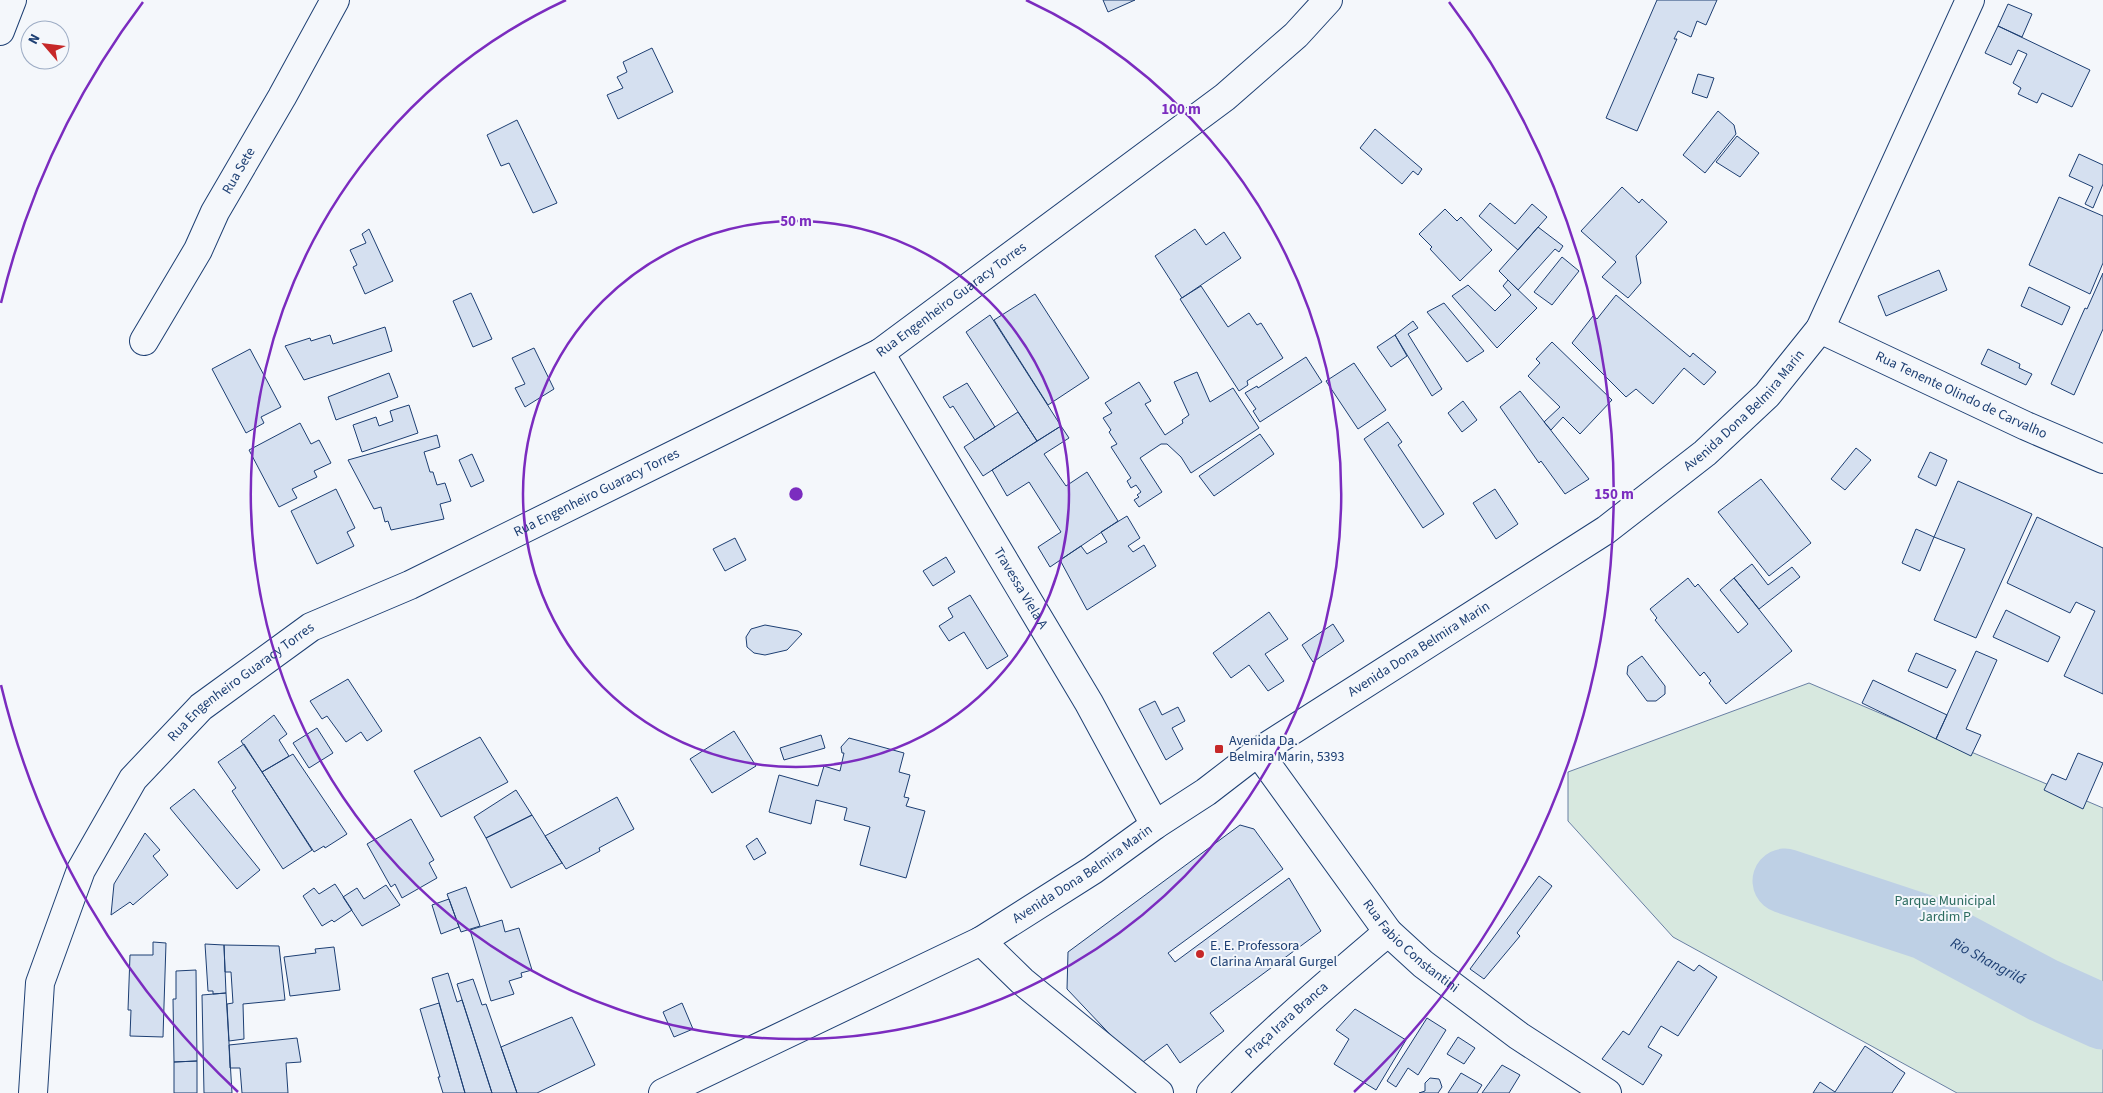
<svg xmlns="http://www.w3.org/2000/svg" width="2103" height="1093" viewBox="0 0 2103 1093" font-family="'Source Sans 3',sans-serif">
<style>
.green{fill:#d7e8df;stroke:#687fa3}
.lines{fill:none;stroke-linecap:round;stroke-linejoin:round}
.river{stroke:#bed0e5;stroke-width:65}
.building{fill:#d5e0f0;stroke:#1d3f73}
.minor-casing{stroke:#1d3f73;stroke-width:30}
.major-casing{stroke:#1d3f73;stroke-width:30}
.minor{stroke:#f4f7fb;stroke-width:28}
.major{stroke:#f4f7fb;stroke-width:28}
.ring{fill:none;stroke:#7b2cbf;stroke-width:2.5}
.poi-dot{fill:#c62828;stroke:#f4f7fb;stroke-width:2}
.labels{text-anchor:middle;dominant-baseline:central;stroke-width:4;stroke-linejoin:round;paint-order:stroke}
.street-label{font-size:14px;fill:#1d3f73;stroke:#f4f7fb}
.poi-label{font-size:14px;fill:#1d3f73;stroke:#f4f7fb;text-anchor:start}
.park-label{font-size:14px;fill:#2c6c60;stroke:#f4f7fb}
.water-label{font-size:15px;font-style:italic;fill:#1d3f73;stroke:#f4f7fb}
.centre{fill:#7b2cbf;stroke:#f4f7fb;stroke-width:2.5}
.ring-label{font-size:15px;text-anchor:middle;font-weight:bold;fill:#7b2cbf;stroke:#f4f7fb;stroke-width:4;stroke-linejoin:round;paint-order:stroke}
</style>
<rect width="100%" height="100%" fill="#f4f7fb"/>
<path class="green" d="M1809 683 2103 808V1093H1957L1673 937 1568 821V772Z"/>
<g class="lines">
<path class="river" id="s1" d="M1785 881 1927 928 2043 990 2103 1017"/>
</g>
<path class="building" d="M1103 0H1135L1108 12Z
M1657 0H1717L1706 25 1697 21 1691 37 1678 31 1674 39H1677L1637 131 1606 118Z
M2008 4 2032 14 2022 37 1998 26Z
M1998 26 2090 70 2072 107 2042 93 2037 103 2018 94 2021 88 2013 83 2027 54 2018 50 2011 65 1985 53Z
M652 48 673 92 618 119 607 95 623 88 617 77 627 72 623 62Z
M1698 74 1714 78 1707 98 1692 93Z
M1718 111 1734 125 1736 134 1705 173 1683 155Z
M517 120 557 203 533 213 509 163 501 166 487 135Z
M1375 129 1422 169 1418 175 1413 171 1402 184 1360 148Z
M1737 136 1759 153 1740 177 1716 162Z
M2079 154 2103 165V184L2093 208 2085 204 2093 187 2069 176Z
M1622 187 1639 203 1642 199 1667 222 1636 256 1641 283 1628 298 1602 277 1616 262 1581 231Z
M2059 197 2103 216V263L2090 294 2029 265Z
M1490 203 1515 224 1532 204 1547 217 1518 250 1479 216Z
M1445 209 1457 221 1461 217 1492 250 1460 281 1430 249 1432 247 1419 234Z
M1538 227 1563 246 1559 252 1555 249 1518 290 1499 271Z
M369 229 393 281 365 294 353 267 357 265 350 250 366 243 362 234Z
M1195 229 1206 245 1224 232 1241 258 1182 298 1155 256Z
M1562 257 1579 271 1552 305 1534 292Z
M1939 270 1947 290 1886 316 1878 296Z
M2103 273V329L2074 395 2051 384 2085 308 2087 309Z
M1508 280 1537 308 1497 348 1452 296 1468 285 1495 311 1511 295 1503 286Z
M1201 286 1228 327 1249 313 1257 325 1261 323 1283 358 1247 381 1248 385 1239 391 1180 299Z
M2029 287 2070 307 2062 325 2021 306Z
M471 293 492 339 473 347 453 301Z
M1035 294 1089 378 1048 405 994 320Z
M1616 295 1690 357 1693 353 1716 372 1704 385 1684 368 1653 404 1636 389 1626 397 1572 343 1593 316 1597 319Z
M1444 303 1484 351 1467 362 1427 312Z
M990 315 1061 426 1037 441 966 332Z
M1413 321 1418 328 1408 334 1442 389 1432 396 1395 335Z
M385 327 392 351 304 380 285 346 310 338 311 341 330 335 333 344Z
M1395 335 1407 356 1391 367 1377 347Z
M1552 342 1612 400 1580 434 1563 417 1551 430 1544 422 1560 407 1528 376 1540 363 1536 359Z
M534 348 554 389 525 407 515 388 525 384 512 358Z
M250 349 281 407 261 417 264 423 246 433 212 369Z
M1988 349 2020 364 2019 368 2032 374 2026 385 1981 364Z
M1306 357 1322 382 1260 422 1253 411 1256 409 1245 393 1257 386 1258 388Z
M1354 363 1386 410 1358 429 1326 381Z
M1197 372 1210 402 1233 388 1259 428 1191 473 1181 457 1167 444H1161L1140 458 1162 492 1139 507 1134 500 1139 497 1137 495 1141 492 1136 485 1131 488 1127 481 1131 478 1111 447 1117 444 1109 432 1111 430 1103 418 1112 413 1105 403 1139 382 1151 401 1145 404 1165 435 1183 423 1182 420 1189 415 1174 382Z
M389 373 398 397 336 420 328 397Z
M967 383 995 427 975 440 953 406 950 408 943 397Z
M1520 391 1589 479 1565 494 1541 461 1539 463 1500 407Z
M1463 401 1477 420 1462 432 1448 413Z
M409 405 418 433 362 452 353 425 376 417 379 426 393 421 390 411Z
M1018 412 1037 441 983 476 964 447Z
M1388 422 1402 442 1398 445 1444 514 1423 528 1364 439Z
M300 423 311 444 319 440 331 463 314 471 317 477 292 489 297 498 279 507 249 450Z
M1061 426 1069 438 1044 454 1066 486 1087 472 1118 521 1050 567 1038 547 1061 532 1029 482 1007 496 992 470Z
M1260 434 1274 454 1214 496 1199 476Z
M437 435 440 447 424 452 430 472H433L437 485 445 483 451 501 440 504 444 519 391 530 388 521 385 522 381 507 374 509 348 460Z
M1856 448 1871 460 1845 490 1831 479Z
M1930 452 1947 460 1936 486 1918 477Z
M472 454 484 481 471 487 459 460Z
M1761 479 1811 543 1769 576 1718 512Z
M1958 481 2032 514 1976 638 1934 620 1965 549 1934 537Z
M336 489 355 528 347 532 354 546 317 564 291 511Z
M1495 489 1518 524 1496 539 1473 503Z
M1127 516 1140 538 1128 546 1133 552 1144 545 1156 566 1087 610 1060 560 1081 546 1087 554 1107 542 1101 532Z
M2037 517 2103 548V694L2064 676 2095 611 2076 602 2070 613 2007 583Z
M1916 529 1934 537 1920 571 1902 563Z
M735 538 746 560 725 571 713 549Z
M946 557 955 572 933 586 923 571Z
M1752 564 1768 585 1792 567 1800 577 1759 609 1734 578Z
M1688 578 1695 587 1698 584 1738 633 1748 624 1720 590 1734 578 1792 651 1726 704 1709 683 1711 681 1704 672 1700 676 1655 620 1657 618 1650 609Z
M970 595 1008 656 987 669 964 632 949 641 939 626 953 617 948 608Z
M2006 610 2060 637 2048 662 1993 637Z
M1269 612 1288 639 1265 654 1284 681 1268 691 1249 665 1231 678 1213 653Z
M1333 624 1344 641 1313 662 1302 645Z
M765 625 798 631 802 634 787 650 765 655 754 653 747 647 746 637 751 629Z
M1976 651 1997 660 1966 729 1981 735 1971 756 1936 739Z
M1916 653 1956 670 1947 688 1908 671Z
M1642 656 1665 686V694L1656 701H1647L1627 674 1628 666Z
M348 679 382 731 367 741 361 732 346 742 327 716 322 719 310 701Z
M1873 680 1947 715 1936 739 1862 703Z
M1155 701 1162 715 1178 707 1185 721 1172 728 1183 749 1166 760 1139 709Z
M274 715 287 734 279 740 289 756 262 772 241 741Z
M317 728 333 753 309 768 293 743Z
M734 731 756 766 712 793 690 759Z
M821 735 825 748 784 760 780 748Z
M480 737 508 782 441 817 414 771Z
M849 738 904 753 899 772 910 775 904 797 909 798 906 806 925 811 906 878 860 865 870 827 844 820 847 808 816 800 811 824 769 812 779 775 818 786 824 766 840 771 844 753H842L841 747Z
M244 744 312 850 283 869 232 791 236 788 218 762Z
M2078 753 2103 763 2083 809 2044 790 2052 774 2066 780Z
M293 754 347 834 325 848 324 846 314 852 262 772Z
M194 789 260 870 237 889 170 808Z
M516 790 532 815 486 838 474 817Z
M617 797 634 829 599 848 600 851 566 869 545 836Z
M532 815 562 863 511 888 486 838Z
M411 819 434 860 429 863 437 878 402 898 395 884 391 887 367 844Z
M1240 825 1254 829 1283 869 1168 953 1175 962 1289 878 1321 931 1210 1013 1224 1031 1180 1063 1167 1044 1139 1065 1067 989 1068 952Z
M145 833 160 850 153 856 168 875 133 905 130 902 111 915 114 884Z
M757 838 766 853 754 860 746 846Z
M1539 876 1552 886 1517 933 1520 936 1484 979 1470 969Z
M335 884 352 910 334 922 332 920 322 926 303 896 314 888 319 894Z
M386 885 400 905 362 926 343 897 357 888 364 899Z
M466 887 480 926 461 932 447 894Z
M449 899 459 927 441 934 432 905Z
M502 920 505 932 519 928 532 970 521 973 522 977 509 981 514 994 491 1001 470 930Z
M153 942 166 943 163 1037 130 1036 131 1010H128L130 955H153Z
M205 944 224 945 226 993 213 994V991H208Z
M224 945 279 946 285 1000 243 1004 244 1039 229 1041 227 1004 233 1003 231 972H225Z
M334 947 340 990 290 996 284 957 316 953 315 949Z
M1678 961 1694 971 1699 965 1717 977 1678 1036 1661 1026 1648 1047 1662 1055 1643 1085 1602 1059 1623 1031 1629 1035Z
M196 970 197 1061 174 1062 173 999H176V971Z
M448 973 457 1002 462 1000 492 1093H465L432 978Z
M473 979 482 1005 486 1004 517 1093H492L457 984Z
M226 993 232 1093H204L202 995Z
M439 1003 465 1093H443L438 1077H440L420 1009Z
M682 1003 693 1029 674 1037 663 1012Z
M1355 1009 1406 1040 1376 1090 1334 1064 1349 1039 1336 1030Z
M572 1017 595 1065 537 1093H517L501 1047Z
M1427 1018 1446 1030 1418 1075 1408 1068 1396 1087 1387 1081Z
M1458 1037 1475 1048 1464 1064 1447 1054Z
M297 1038 301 1062 286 1063 288 1093H242L240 1068H230L229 1045Z
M1865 1046 1905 1073 1892 1093H1813L1820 1082 1835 1092Z
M197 1061V1093H174V1062Z
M1502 1065 1520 1075 1509 1093H1482Z
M1461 1073 1482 1085 1477 1093H1448Z
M1430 1078 1439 1079 1440 1081 1442 1087 1438 1093H1419L1425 1091V1083Z"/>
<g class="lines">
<defs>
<g id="minor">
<path d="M0 31 12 0"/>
<path id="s2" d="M1820 329 2026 426 2103 459"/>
<path id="s3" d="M144 341 198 250 215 212 282 97 335 0"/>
<path id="s4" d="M880 353 1089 703 1155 825"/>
<path id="s5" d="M1258 752 1388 932 1423 964 1519 1036 1607 1093"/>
<path d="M981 941 1022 981 1159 1093"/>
<path id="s6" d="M33 1093 40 983 81 870 133 779 201 707 311 627 410 585 880 353 1225 97 1296 35 1328 0"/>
<path id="s7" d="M1211 1093C1266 1035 1327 984 1388 932"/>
</g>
<g id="major">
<path id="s8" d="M663 1093 981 941 1093 870 1155 825 1206 792 1258 752 1606 530 1705 453 1767 395 1820 329 1970 0"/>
</g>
</defs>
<use href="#minor" class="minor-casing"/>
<use href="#major" class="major-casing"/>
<use href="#minor" class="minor"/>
<use href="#major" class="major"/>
</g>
<g class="ring">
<circle cx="796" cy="494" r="273"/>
<path d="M1026 0A545 545 0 1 1 566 0"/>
<path d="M238 1092A818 818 0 0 1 1 685M1 303A818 818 0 0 1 143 2M1449 2A818 818 0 0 1 1354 1092"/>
</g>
<g class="poi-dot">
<rect x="1214" y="744" width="10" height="10" rx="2.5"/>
<circle cx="1200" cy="954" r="5"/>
</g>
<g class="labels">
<g class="street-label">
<text stroke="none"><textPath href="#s3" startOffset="195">Rua Sete</textPath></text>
<text stroke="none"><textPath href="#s6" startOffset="1291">Rua Engenheiro Guaracy Torres</textPath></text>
<text stroke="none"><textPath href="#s2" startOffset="156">Rua Tenente Olindo de Carvalho</textPath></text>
<text stroke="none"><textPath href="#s8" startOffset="1284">Avenida Dona Belmira Marin</textPath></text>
<text stroke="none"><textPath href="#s6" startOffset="886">Rua Engenheiro Guaracy Torres</textPath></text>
<text stroke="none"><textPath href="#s4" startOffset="274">Travessa Viela A</textPath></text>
<text stroke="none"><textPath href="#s8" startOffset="879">Avenida Dona Belmira Marin</textPath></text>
<text stroke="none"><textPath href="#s6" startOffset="481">Rua Engenheiro Guaracy Torres</textPath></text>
<text stroke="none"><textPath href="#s8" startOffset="474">Avenida Dona Belmira Marin</textPath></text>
<text stroke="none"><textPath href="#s5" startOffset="248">Rua Fabio Constantini</textPath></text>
<text stroke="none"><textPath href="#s7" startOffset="105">Praça Irara Branca</textPath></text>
</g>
<g class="poi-label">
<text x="1229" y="741">Avenida Da.<tspan x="1229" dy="16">Belmira Marin, 5393</tspan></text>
<text x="1210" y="946">E. E. Professora<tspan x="1210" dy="16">Clarina Amaral Gurgel</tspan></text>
</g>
<g class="park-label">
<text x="1945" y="901">Parque Municipal<tspan x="1945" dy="16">Jardim P</tspan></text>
</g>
<g class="water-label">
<text stroke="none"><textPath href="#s1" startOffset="219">Rio Shangrilá</textPath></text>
</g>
</g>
<circle cx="796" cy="494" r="8" class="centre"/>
<g class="ring-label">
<text x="1181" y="114">100 m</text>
<text x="796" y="226">50 m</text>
<text x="1614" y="499">150 m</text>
</g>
<g transform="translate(45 45) rotate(298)"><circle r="24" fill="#f4f7fb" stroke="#9eadc5"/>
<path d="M0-4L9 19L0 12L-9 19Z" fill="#c62828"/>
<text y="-8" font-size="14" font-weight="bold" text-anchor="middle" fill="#1d3f73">N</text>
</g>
</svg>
